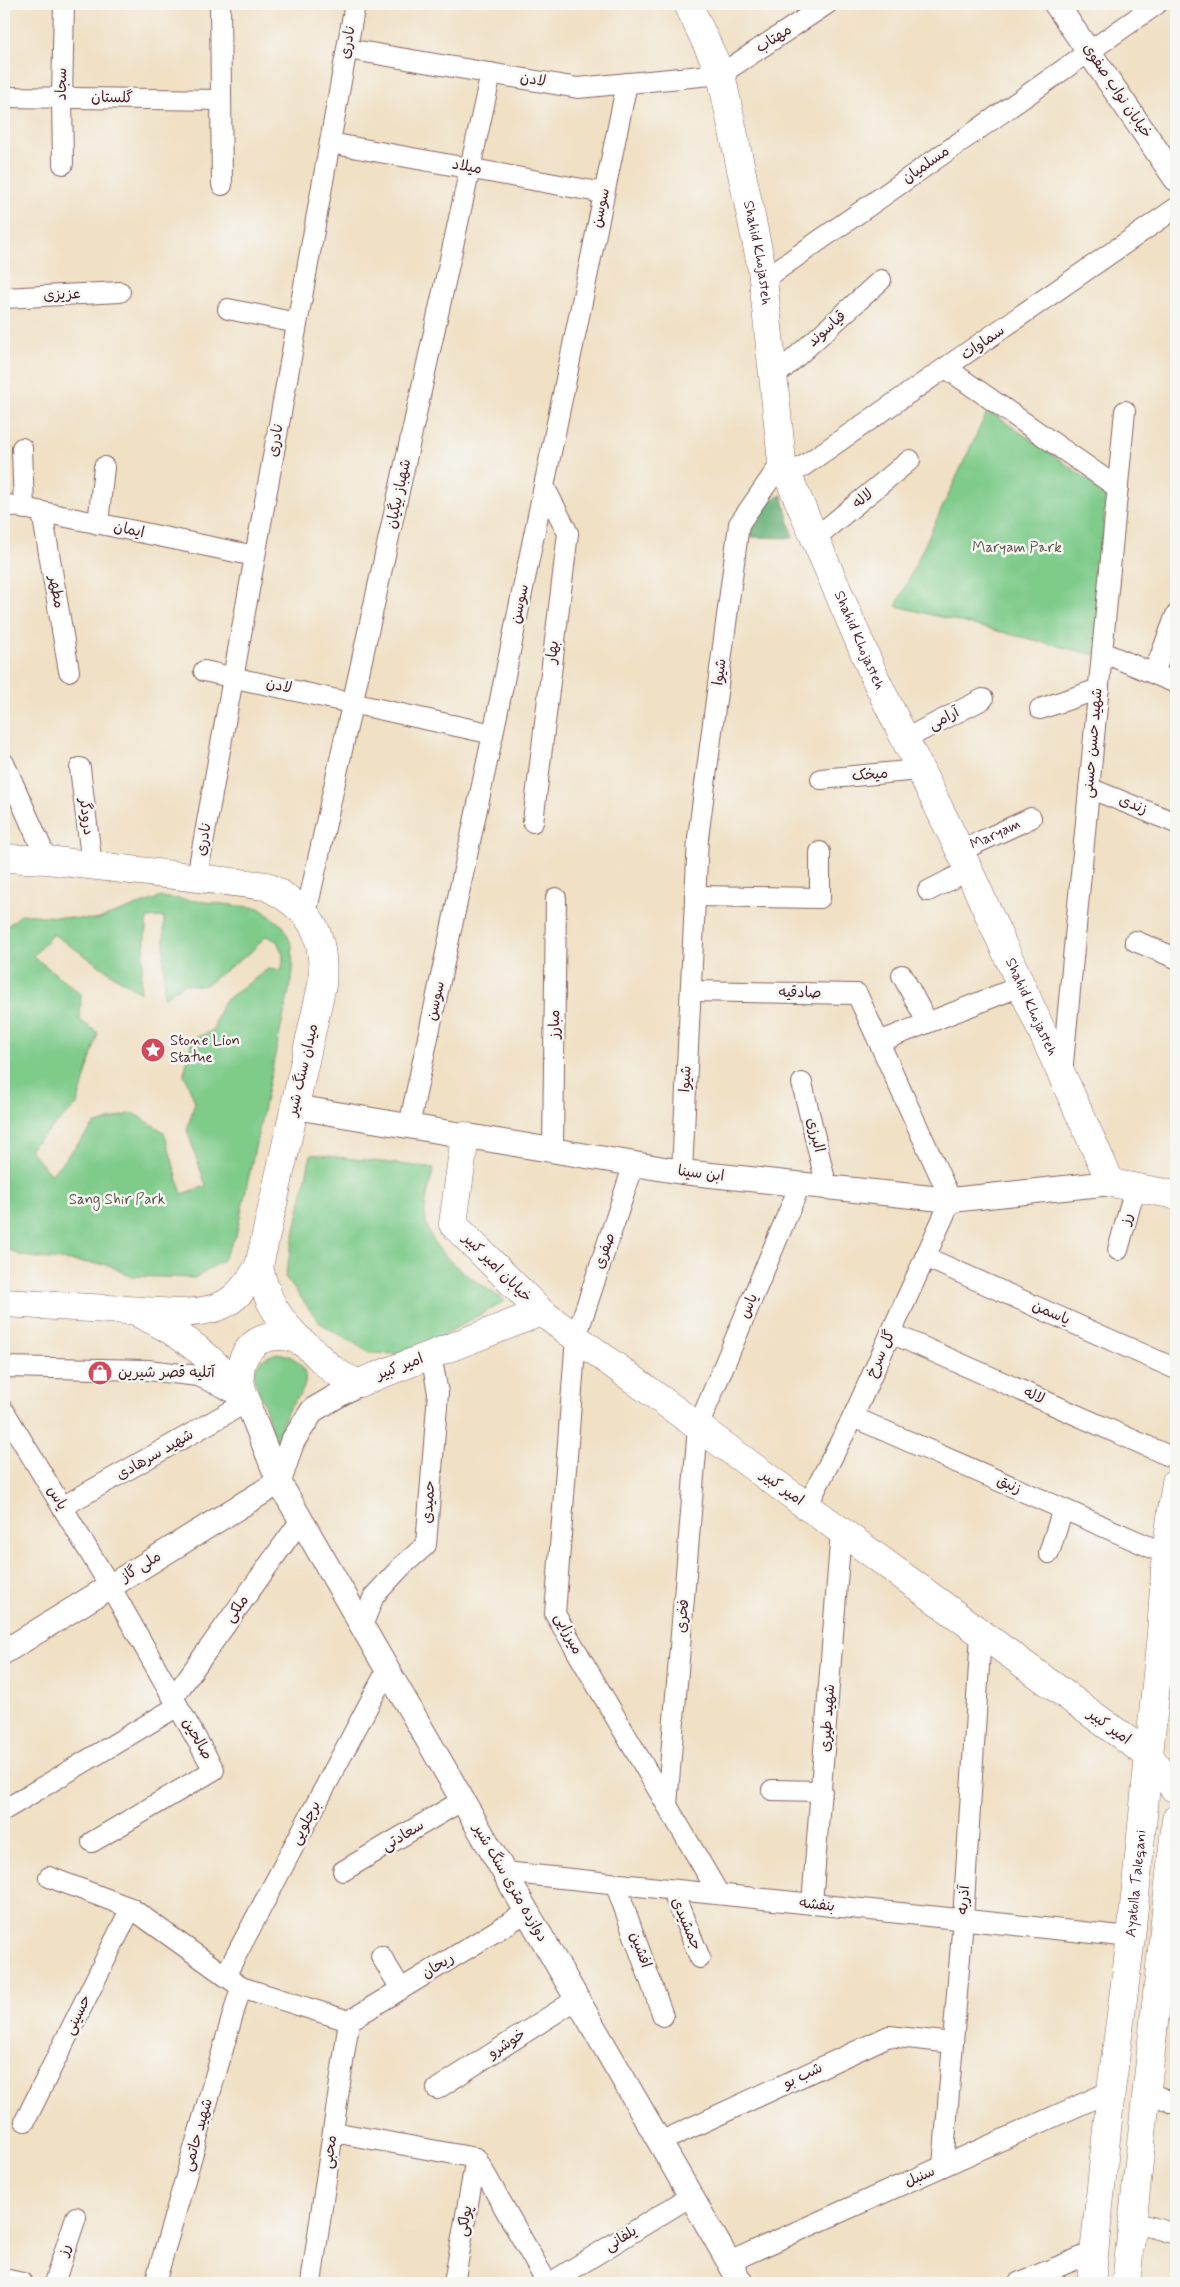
<svg xmlns="http://www.w3.org/2000/svg" width="1180" height="2287" viewBox="0 0 1180 2287" font-family="Mynerve,'Playpen Sans Arabic',sans-serif">
<style>
.green{fill:#7ecb8a;stroke:#64755a;fill-rule:evenodd}
.forest{fill:#66af76;stroke:#586750}
.lines{fill:none;stroke-linecap:round;stroke-linejoin:round}
.minor-casing{stroke:#846361;stroke-width:22}
.tertiary-casing{stroke:#846361;stroke-width:26}
.secondary-casing{stroke:#846361;stroke-width:29}
.minor{stroke:#fff;stroke-width:20}
.tertiary{stroke:#fff;stroke-width:24}
.secondary{stroke:#fff;stroke-width:28}
.labels{text-anchor:middle;dominant-baseline:central;stroke-width:5;stroke-linejoin:round;paint-order:stroke}
.street-label{font-size:15px;fill:#4a1f2b;stroke:#f6f6f2}
.park-label{font-size:15px;fill:#5a5348;stroke:#f6f6f2}
.poi-label{font-size:15px;fill:#4a1f2b;stroke:#f6f6f2;text-anchor:start}
</style>
<rect width="100%" height="100%" fill="#f6f6f2"/>
<filter id="ink" filterUnits="userSpaceOnUse"><feTurbulence type="fractalNoise" baseFrequency=".02" numOctaves="2"/><feDisplacementMap in="SourceGraphic" scale="10" xChannelSelector="R" yChannelSelector="G"/><feConvolveMatrix kernelMatrix="1 2 1 2 8 2 1 2 1" color-interpolation-filters="sRGB"/></filter>
<filter id="wash" filterUnits="userSpaceOnUse"><feTurbulence type="fractalNoise" baseFrequency=".0096" numOctaves="4" result="noise"/><feDisplacementMap in="SourceGraphic" scale="20" xChannelSelector="R" yChannelSelector="G"/><feGaussianBlur stdDeviation="1.12" result="paint"/><feColorMatrix in="noise" values="0 0 0 0 0 0 0 0 0 0 0 0 0 0 0 0 0 1.4 0 .05"/><feComposite in="paint" operator="in"/></filter>
<g filter="url(#wash)">
<rect width="100%" height="100%" fill="#f0e0c4"/>
<path class="green" d="M988 410 1106 492 1095 655 896 606Z
M161 897 259 908 284 927 292 946 293 972 236 1236 222 1261 195 1278 129 1276 109 1265 22 1256 8 1249 4 1243V929L22 914 96 920ZM164 917V998L183 984 204 986 252 951 266 936 277 941 283 955 282 970 268 969 223 1002 212 1031 192 1039 184 1074 195 1102 187 1130 206 1186 182 1194 164 1132 135 1114H128L94 1125 51 1175 29 1149 77 1105 98 1033 80 1020 81 994 33 956 53 934 140 993 147 918Z
M311 1154 434 1168C431 1182 424 1200 425 1215 428 1256 475 1279 505 1301L422 1347 399 1354 370 1353 320 1323 285 1277Z
M277 1353C295 1355 310 1367 304 1387 301 1396 292 1402 288 1410 282 1421 280 1436 277 1448 273 1435 270 1422 266 1410 258 1386 240 1365 277 1353Z"/>
<path class="forest" d="M782 495 793 538 751 537C756 515 760 503 782 495Z"/>
</g>
<g filter="url(#ink)">
<g class="lines">
<defs>
<g id="minor">
<path d="M220 4 222 185"/>
<path d="M347 49 578 88 721 74 827 4"/>
<path d="M4 97 221 100"/>
<path d="M330 143 604 193"/>
<path d="M63 164 62 98 64 4"/>
<path d="M763 280 1157 4"/>
<path d="M4 298 120 292"/>
<path d="M228 309 297 323"/>
<path d="M946 368 1118 488"/>
<path d="M773 378 881 280"/>
<path d="M22 448 24 509"/>
<path d="M789 476 1176 208"/>
<path d="M4 504 255 556"/>
<path d="M42 512 69 671"/>
<path d="M98 524 104 467"/>
<path d="M815 538 910 460"/>
<path d="M1102 652 1176 683"/>
<path d="M204 671 493 734"/>
<path d="M1154 673 1176 615"/>
<path d="M1040 709 1099 689"/>
<path d="M905 739 983 699"/>
<path d="M4 763 47 860"/>
<path d="M80 768 92 865"/>
<path d="M821 779 919 770"/>
<path d="M1089 788 1176 823"/>
<path d="M533 822 568 533 544 486"/>
<path id="s1" d="M960 851 1031 818"/>
<path d="M197 877 355 4"/>
<path d="M928 891 969 870"/>
<path d="M695 896 820 898V852"/>
<path d="M306 914 491 73"/>
<path d="M1135 941 1176 958"/>
<path d="M902 975 927 1022"/>
<path d="M691 991 857 994 951 1200 853 1417 807 1506"/>
<path d="M879 1042 1021 986"/>
<path d="M1062 1074 1125 411"/>
<path d="M802 1083 827 1188"/>
<path d="M409 1126 493 734 627 83"/>
<path d="M553 1150 556 898"/>
<path d="M634 1164 576 1337 555 1614 719 1894"/>
<path d="M682 1172 698 838 739 524 782 462"/>
<path d="M1118 1250 1135 1188"/>
<path d="M925 1257 1176 1369"/>
<path d="M891 1333 1176 1459"/>
<path d="M4 1367 148 1370 198 1376 225 1388 247 1402 62 1507"/>
<path d="M4 1411 110 1586 214 1770 92 1842"/>
<path d="M853 1417 1166 1554"/>
<path d="M1049 1553 1063 1509"/>
<path d="M362 1626 374 1596 401 1567 426 1545 438 1393 431 1355"/>
<path d="M173 1698 301 1520"/>
<path d="M772 1790 822 1791"/>
<path d="M667 1805 698 1427 800 1185"/>
<path d="M4 1810 178 1706"/>
<path d="M343 1871 463 1800"/>
<path d="M504 1872 1131 1937"/>
<path d="M49 1877 131 1908 241 1987 349 2021"/>
<path d="M616 1885 663 2016"/>
<path d="M672 1890 700 1958"/>
<path d="M812 1904 841 1531"/>
<path d="M381 1956 401 1989"/>
<path d="M225 1976 387 1670"/>
<path d="M349 2021 527 1912"/>
<path d="M437 2089 577 1999"/>
<path d="M1147 2092 1176 2104"/>
<path d="M25 2121 131 1908"/>
<path d="M333 2132 476 2158 547 2283"/>
<path d="M660 2142 889 2036 953 2043"/>
<path d="M943 2166 963 1919 981 1634"/>
<path d="M1133 2222 1176 2234"/>
<path d="M729 2262 1111 2091"/>
<path d="M4 2279 22 2283"/>
<path d="M54 2283 76 2217"/>
<path d="M155 2283 241 1987"/>
<path d="M311 2283 349 2021"/>
<path d="M454 2283 476 2158"/>
<path d="M550 2283 691 2196"/>
<path d="M1018 2283 1094 2252"/>
</g>
<path id="tertiary" d="M1056 4 1176 179
M295 1107 682 1172 951 1200 1111 1183
M247 1402 279 1482 741 2283
M279 1482 292 1442 313 1410 359 1383
M4 1652 279 1482"/>
<g id="secondary">
<path id="s2" d="M688 4 721 74 762 269 782 462 876 680 960 851 1111 1183 1176 1195"/>
<path d="M4 858 47 860 266 886C312 909 326 933 322 985L259 1266C237 1303 221 1312 178 1313L4 1303"/>
<path d="M465 1136 453 1224 541 1312"/>
<path d="M259 1266C265 1298 279 1321 303 1343"/>
<path d="M142 1315C183 1334 217 1361 244 1397"/>
<path d="M247 1402C229 1368 247 1330 289 1337 307 1340 318 1358 332 1369 340 1375 349 1380 359 1383L541 1312 1148 1755 1174 1788"/>
<path id="s3" d="M1091 2283 1111 2091 1131 1937 1161 1634 1166 1554 1176 1482"/>
<path d="M1126 2283 1176 1819"/>
</g>
</defs>
<use href="#minor" class="minor-casing"/>
<use href="#tertiary" class="tertiary-casing"/>
<use href="#secondary" class="secondary-casing"/>
<use href="#minor" class="minor"/>
<use href="#tertiary" class="tertiary"/>
<use href="#secondary" class="secondary"/>
</g>
</g>
<defs>
<symbol id="sight-disc" viewBox="-11 -11 22 22"><circle r="9.5" fill="#d1495b" stroke="#f6f6f2"/><path d="M0-6L1.8-2.2L6-1.7L2.9 1.2L3.7 5.4L0 3.3L-3.7 5.4L-2.9 1.2L-6-1.7L-1.8-2.2Z" fill="#fff"/></symbol>
<symbol id="shop-disc" viewBox="-11 -11 22 22"><circle r="9.5" fill="#d1495b" stroke="#f6f6f2"/><path d="M-5-2.5h2.3a2.7 3.5 0 0 1 5.4 0H5L5.5 6h-11ZM-1.5-2.5h3a1.5 2.3 0 0 0-3 0Z" fill="#fff"/></symbol>
</defs>
<g fill-rule="evenodd">
<use href="#sight-disc" x="139" y="1036" width="28" height="28"/>
<use href="#shop-disc" x="86" y="1359" width="28" height="28"/>
</g>
<g class="labels">
<g class="street-label">
<text transform="translate(774 39) rotate(-33)">مهتاب</text>
<text transform="translate(348 42) rotate(-80)">نادری</text>
<text transform="translate(533 80) rotate(10)">لادن</text>
<text transform="translate(62 84) rotate(-89)">سجاد</text>
<text transform="translate(1117 91) rotate(56)">خیابان نواب صفوی</text>
<text transform="translate(112 98) rotate(1)">گلستان</text>
<text transform="translate(926 165) rotate(-35)">مسلمیان</text>
<text transform="translate(467 167) rotate(10)">میلاد</text>
<text transform="translate(601 208) rotate(-78)">سوسن</text>
<text stroke="none"><textPath href="#s2" startOffset="260">Shahid Khojasteh</textPath></text>
<text transform="translate(62 295) rotate(-3)">عزیزی</text>
<text transform="translate(827 329) rotate(-42)">قیاسوند</text>
<text transform="translate(983 343) rotate(-35)">سماوات</text>
<text transform="translate(276 440) rotate(-80)">نادری</text>
<text transform="translate(399 494) rotate(-78)">شهباز بیگیان</text>
<text transform="translate(863 499) rotate(-39)">لاله</text>
<text transform="translate(129 530) rotate(12)">ایمان</text>
<text transform="translate(56 592) rotate(80)">مطهر</text>
<text transform="translate(520 604) rotate(-78)">سوسن</text>
<text stroke="none"><textPath href="#s2" startOffset="665">Shahid Khojasteh</textPath></text>
<text transform="translate(553 652) rotate(-83)">بهار</text>
<text transform="translate(720 672) rotate(-83)">شیوا</text>
<text transform="translate(279 686) rotate(13)">لادن</text>
<text transform="translate(944 719) rotate(-28)">آرامی</text>
<text transform="translate(1093 743) rotate(-85)">شهید حسن حسنی</text>
<text transform="translate(870 775) rotate(-5)">میخک</text>
<text transform="translate(1133 805) rotate(22)">زندی</text>
<text transform="translate(86 817) rotate(83)">درودگر</text>
<text stroke="none"><textPath href="#s1" startOffset="39">Maryam</textPath></text>
<text transform="translate(204 839) rotate(-80)">نادری</text>
<text transform="translate(800 993) rotate(1)">صادقیه</text>
<text transform="translate(436 1001) rotate(-78)">سوسن</text>
<text stroke="none"><textPath href="#s2" startOffset="1070">Shahid Khojasteh</textPath></text>
<text transform="translate(555 1024) rotate(-89)">مبارز</text>
<text transform="translate(303 1070) rotate(-77)">میدان سنگ شیر</text>
<text transform="translate(686 1079) rotate(-87)">شیوا</text>
<text transform="translate(815 1135) rotate(76)">البرزی</text>
<text transform="translate(701 1174) rotate(7)">ابن سینا</text>
<text transform="translate(1127 1219) rotate(-74)">رز</text>
<text transform="translate(605 1251) rotate(-71)">صفری</text>
<text transform="translate(497 1268) rotate(45)">خیابان امیر کبیر</text>
<text transform="translate(749 1306) rotate(-67)">یاس</text>
<text transform="translate(1051 1313) rotate(24)">یاسمن</text>
<text transform="translate(881 1354) rotate(-66)">گل سرخ</text>
<text transform="translate(400 1367) rotate(-21)">امیر کبیر</text>
<text transform="translate(1034 1396) rotate(24)">لاله</text>
<text transform="translate(155 1455) rotate(-30)">شهید سرهادی</text>
<text transform="translate(1009 1485) rotate(24)">زنبق</text>
<text transform="translate(782 1488) rotate(36)">امیر کبیر</text>
<text transform="translate(57 1498) rotate(59)">یاس</text>
<text transform="translate(429 1502) rotate(-86)">حمیدی</text>
<text transform="translate(141 1567) rotate(-32)">ملی گاز</text>
<text transform="translate(237 1609) rotate(-54)">ملکی</text>
<text transform="translate(683 1616) rotate(-85)">فخری</text>
<text transform="translate(568 1634) rotate(63)">میرزایی</text>
<text transform="translate(828 1718) rotate(-86)">شهید طیری</text>
<text transform="translate(1109 1727) rotate(36)">امیر کبیر</text>
<text transform="translate(197 1739) rotate(60)">صالحین</text>
<text transform="translate(306 1823) rotate(-62)">برچلویی</text>
<text transform="translate(403 1836) rotate(-31)">سعادتی</text>
<text transform="translate(510 1883) rotate(60)">دوازده متری سنگ شیر</text>
<text stroke="none"><textPath href="#s3" startOffset="402">Ayatolla Taleqani</textPath></text>
<text transform="translate(964 1900) rotate(-86)">آذربه</text>
<text transform="translate(817 1905) rotate(6)">بنفشه</text>
<text transform="translate(686 1924) rotate(67)">جمشیدی</text>
<text transform="translate(640 1950) rotate(70)">افشین</text>
<text transform="translate(438 1966) rotate(-32)">ریحان</text>
<text transform="translate(78 2015) rotate(-64)">حسینی</text>
<text transform="translate(507 2044) rotate(-33)">خوشرو</text>
<text transform="translate(803 2076) rotate(-25)">شب بو</text>
<text transform="translate(198 2135) rotate(-74)">شهید حاتمی</text>
<text transform="translate(330 2152) rotate(-82)">محبی</text>
<text transform="translate(920 2177) rotate(-24)">سنبل</text>
<text transform="translate(465 2221) rotate(-80)">پولکی</text>
<text transform="translate(621 2239) rotate(-32)">یلفانی</text>
<text transform="translate(65 2250) rotate(-71)">رز</text>
</g>
<g class="park-label">
<text x="1017" y="548">Maryam Park</text>
<text x="117" y="1200">Sang Shir Park</text>
</g>
<g class="poi-label">
<text x="170" y="1041">Stone Lion<tspan x="170" dy="17">Statue</tspan></text>
<text x="118" y="1373">آتلیه قصر شیرین</text>
</g>
</g>
<rect width="1180" height="2287" fill="none" stroke="#f6f6f2" stroke-width="20"/>
</svg>
